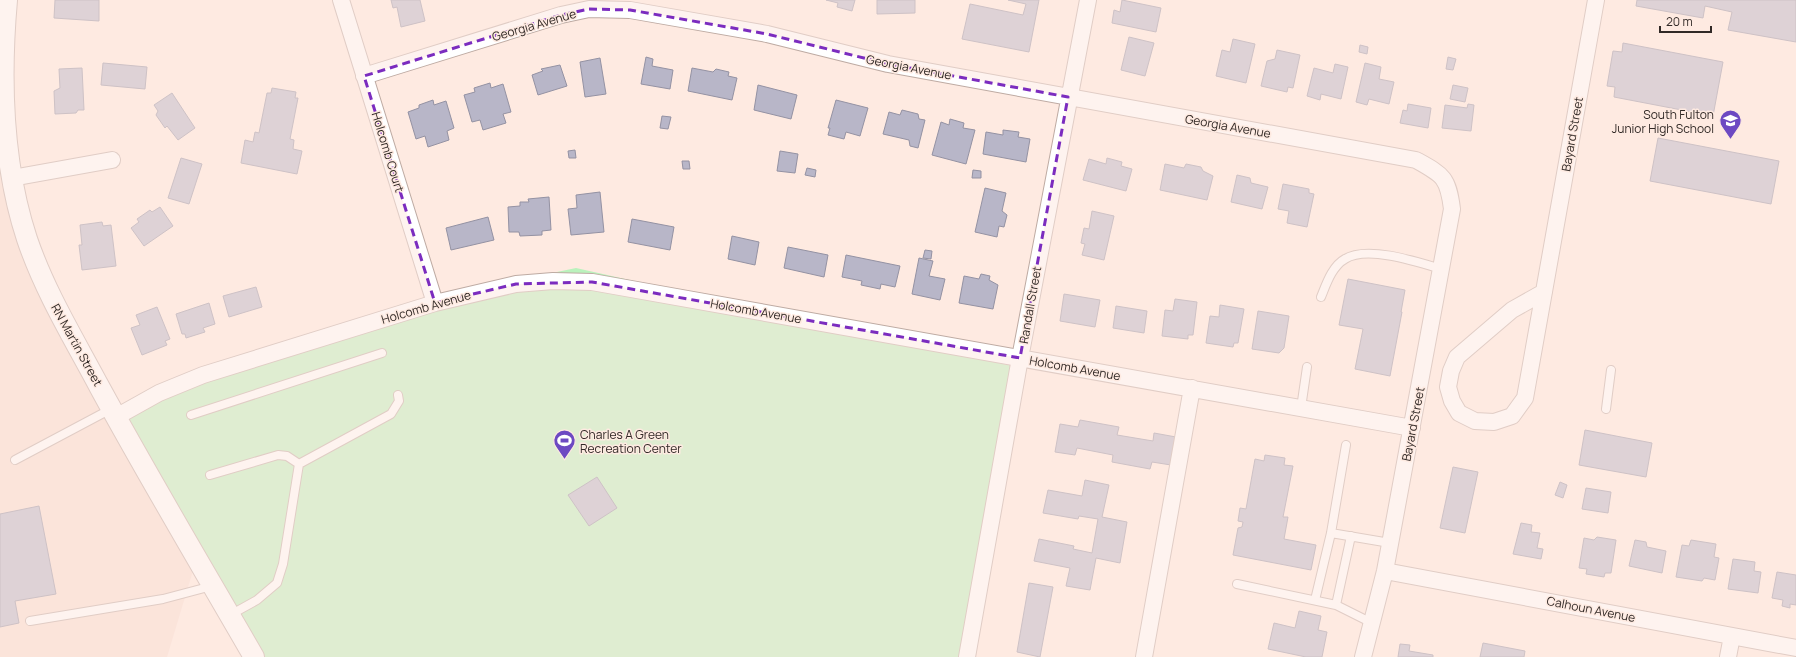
<svg xmlns="http://www.w3.org/2000/svg" width="1796" height="657" viewBox="0 0 1796 657" font-family="Manrope,sans-serif">
<style>
.built{fill:#f9ddd1}
.green{fill:#baf2bc}
.building{fill:#b8b6c8;stroke:#9492a3}
.lines{fill:none;stroke-linecap:round;stroke-linejoin:round}
.service-casing{stroke:#beaba3;stroke-width:10}
.minor-casing{stroke:#beaba3;stroke-width:18}
.tertiary-casing{stroke:#beaba3;stroke-width:22}
.service{stroke:#fff;stroke-width:8}
.minor{stroke:#fff;stroke-width:16}
.tertiary{stroke:#fff;stroke-width:20}
.marked{fill:none;stroke:#7b2cbf;stroke-width:3;stroke-dasharray:8 5;stroke-linejoin:round}
.labels{text-anchor:middle;dominant-baseline:central;stroke-width:3;stroke-linejoin:round;paint-order:stroke}
.street-label{font-size:12px;fill:#312926;stroke:#feeae1}
.poi-label{font-size:12px;fill:#312926;stroke:#feeae1;text-anchor:end}
</style>
<rect width="100%" height="100%" fill="#feeae1"/>
<path class="built" d="M0 0 10 124 33 253 195 564 167 657H0Z"/>
<path class="green" d="M576 268 1012 366 962 657H245L108 413 289 354 399 305Z"/>
<path class="building" d="M55 0H99V21L54 18Z
M391 0H420L425 21 401 27 397 7 393 8Z
M826 0H855L852 11 837 7 838 3Z
M877 0H915V13L877 14Z
M1008 0H1039L1029 52 962 39 970 4 1023 15 1026 4Z
M1122 0 1161 8 1156 32 1112 23 1114 10 1120 12Z
M1637 0H1796V42L1728 30 1732 12 1705 6 1703 18 1636 6Z
M1129 37 1154 43 1145 76 1121 70Z
M1233 39 1255 44 1246 83 1216 76 1222 50 1230 52Z
M1623 43 1723 62 1713 116 1614 97 1615 87 1607 86 1613 51 1622 52Z
M1360 45 1368 47 1367 54 1359 52Z
M1277 50 1300 55 1293 88 1288 87 1287 92 1261 86 1267 61 1275 59Z
M646 57 653 59 652 66 673 70 670 89 641 84Z
M1448 57 1456 59 1453 70 1446 69Z
M600 58 606 94 585 97 580 62Z
M103 63 147 67 145 89 101 85Z
M1365 63 1381 67 1379 79 1394 82 1389 104 1369 99 1367 105 1356 102Z
M1335 64 1348 67 1341 99 1321 94 1320 100 1307 96 1314 68 1333 73Z
M560 65 567 86 538 95 532 75 543 71 541 69Z
M82 68 84 110H78L76 113 55 114 54 91 60 88 59 69Z
M692 68 713 72 716 69 729 72 728 76 737 78 732 100 688 91Z
M490 83 491 88 503 84 511 112 503 114 506 123 483 130 480 120 472 122 464 95 475 92 474 88Z
M758 85 797 95 791 119 754 110Z
M1453 85 1468 88 1465 102 1450 99Z
M272 88 296 92 295 98H298L290 139 294 140 293 149 302 151 297 174 241 163 245 140 253 142 255 132 259 133 267 93H271Z
M172 93 195 128 178 140 167 126 165 128 156 115 158 111 154 105Z
M433 100 434 105 446 101 454 128 447 131 449 140 428 147 425 136 416 139 408 112 419 108V105Z
M836 100 868 108 860 136 846 132 844 139 828 135 830 128H828Z
M1408 104 1431 108 1428 128 1400 123 1403 110 1407 111Z
M1468 104 1474 105 1471 131 1442 128 1445 105 1467 108Z
M902 110 918 114 919 119 925 120 918 148 910 146 909 140 883 134 889 112 900 115Z
M662 116 671 117 668 129 660 128Z
M950 119 964 123 963 128 975 130 966 164 932 155 941 122 949 125Z
M1003 130 1019 132 1018 137 1030 139 1026 162 983 154 986 132 1003 135Z
M1658 138 1779 161 1771 204 1650 181Z
M575 150 576 158H569L568 151Z
M780 151 798 154 795 173 777 171Z
M181 158 202 164 189 204 168 198Z
M1107 158 1122 162 1121 166 1132 169 1126 191 1083 180 1089 159 1106 164Z
M682 161H689L690 169H683Z
M1165 164 1184 168 1186 164 1201 167 1203 171 1213 176 1207 200 1160 190Z
M807 168 816 170 815 177 805 175Z
M973 170 981 171V178H972Z
M1237 175 1250 178 1251 183 1268 187 1262 209 1231 202Z
M1283 184 1309 189V193L1314 194 1307 227 1287 223 1289 211 1278 209Z
M985 188 1006 193 1002 211 1007 215 1004 227 999 226 997 237 975 232Z
M600 192 604 232 571 235 568 209 577 208 576 195Z
M549 197 551 230 542 231V235L520 236 519 232H509L508 207 520 206V202H529L528 199Z
M160 207 173 226 144 246 131 228 139 222 137 219 150 210 152 212Z
M1092 211 1114 216 1104 260 1082 255 1085 244 1081 243 1084 228 1089 229Z
M488 217 494 240 451 250 446 228Z
M632 219 674 227 670 250 628 242Z
M102 222 103 226 111 225 116 266 82 270 79 245H82L80 225Z
M732 236 759 242 755 265 728 259Z
M788 247 828 255 824 277 784 268Z
M925 250 932 251 931 259 923 258Z
M846 255 900 266 895 287 881 284 880 289 861 285 862 281 842 277Z
M919 258 933 261 929 276 945 279 940 300 912 294Z
M981 274 990 276 989 280 998 285 993 309 959 303 964 276 979 279Z
M1348 279 1405 290 1401 312H1402L1390 376 1355 369 1363 329 1339 325Z
M256 287 262 307 229 317 223 296Z
M1064 294 1100 300 1095 327 1060 321Z
M1175 299 1197 302 1193 335H1188V339L1162 336 1165 310 1173 311Z
M209 303 215 324 203 328 205 332 186 338 185 334H182L176 314Z
M1220 305 1244 309 1238 343H1234L1233 347 1206 343 1210 316 1219 317Z
M1116 306 1147 311 1144 333 1113 328Z
M157 307 170 339 165 341 167 345 142 355 131 328 140 325 136 315Z
M1258 311 1289 316 1284 348 1279 353 1252 349Z
M1080 420 1119 427 1117 435 1153 441 1154 433 1176 437 1171 465 1152 462 1150 469 1112 462 1113 455 1077 448 1075 455 1055 452 1060 424 1078 427Z
M1585 430 1652 443 1646 477 1579 465Z
M1265 455 1285 458 1284 465 1293 466 1283 517H1288L1284 539 1316 545 1311 570 1233 555 1238 528 1242 527 1243 522 1238 521 1240 508 1246 509 1255 459 1264 461Z
M1453 467 1478 472 1465 533 1440 528Z
M597 477 617 508 589 526 568 495Z
M1085 480 1109 485 1102 517 1127 522 1120 563 1096 558 1090 590 1066 586 1070 568 1034 561 1039 539 1074 546 1073 549 1092 553 1098 519 1079 516 1078 519 1043 513 1048 490 1082 496Z
M1560 482 1567 485 1563 498 1555 495Z
M1586 488 1611 492 1608 513 1582 509Z
M39 506 56 594 15 601 19 623 0 627V514Z
M1521 523 1532 525 1531 532 1540 533 1537 548 1543 549 1541 559 1513 554Z
M1597 537 1616 540 1611 573H1605L1604 577 1586 574 1587 569 1579 568 1584 538 1594 540Z
M1635 540 1646 542 1647 547 1666 551 1662 573 1629 566Z
M1691 540 1716 544 1714 557 1719 558 1715 580 1704 578 1702 581 1676 577 1682 545 1689 546Z
M1733 559 1755 562 1754 571 1761 572 1758 593 1728 589Z
M1777 572 1796 575V605L1790 604V608L1782 606 1783 600 1772 598Z
M1029 583 1053 587 1040 657 1017 652Z
M1299 611 1321 616 1318 630 1327 632 1322 657H1306L1268 649 1274 623 1295 628Z
M1483 643 1525 651 1524 657H1480Z
M1400 644 1410 645 1409 651 1433 655V657H1398Z"/>
<g class="lines">
<defs>
<path id="service" d="M1321 297C1326 285 1332 266 1345 259 1367 245 1418 262 1441 269
M1301 408 1307 367
M1606 409 1611 370
M191 415 382 353
M15 460 111 409
M210 475 278 455 287 456 299 464
M1331 533 1390 543
M1237 584 1336 605 1372 623
M1315 600 1331 533 1346 445
M1336 605 1351 536
M230 615 257 600 277 583 283 564 299 464 391 414 399 401 398 395
M30 621 163 599 212 586"/>
<path id="minor" d="M341 0 435 303
M364 76 561 15 589 9 630 10 767 34 888 64 1416 160C1443 175 1448 177 1452 209L1385 571 1363 657
M12 178 112 160
M1544 292 1512 310 1457 357 1451 371 1448 387 1452 401 1459 413 1475 421 1494 422 1512 416 1525 398 1596 0
M116 417 159 393 203 375 435 303 516 284 553 281 592 282 1412 428
M1385 571 1796 648
M967 657 1020 358 1088 0
M1144 657 1192 388
M1728 657 1732 636"/>
<path id="tertiary" d="M7 0C0 79 2 163 27 239 45 292 74 339 100 388 149 478 202 567 254 657"/>
</defs>
<use href="#service" class="service-casing"/>
<use href="#minor" class="minor-casing"/>
<use href="#tertiary" class="tertiary-casing"/>
<use href="#service" class="service"/>
<use href="#minor" class="minor"/>
<use href="#tertiary" class="tertiary"/>
</g>
<path d="M0 0H1796V657H0ZM589 9 630 10 767 34 888 64 1068 97 1020 358 592 282 516 284 435 303 364 76 561 15Z" fill="#feeae1" fill-opacity=".55" fill-rule="evenodd"/>
<path class="marked" d="M589 9 630 10 767 34 888 64 1068 97 1020 358 592 282 516 284 435 303 364 76 561 15Z"/>
<defs>
<symbol id="school-pin" viewBox="-11 -11 22 30"><path d="M0 17L-7.5 6A9.5 9.5 0 1 1 7.5 6Z" fill="#6d49c2" stroke="#feeae1"/><path d="M0-5L7-2L0 1L-7-2ZM-4 1L0 2.5L4 1V4Q0 6-4 4Z" fill="#fff"/></symbol>
<symbol id="stadium-pin" viewBox="-11 -11 22 30"><path d="M0 17L-7.5 6A9.5 9.5 0 1 1 7.5 6Z" fill="#6d49c2" stroke="#feeae1"/><path d="M0-5a6.5 5 0 1 0 0 10a6.5 5 0 1 0 0-10ZM-3.5-1.8h7v3.6h-7Z" fill="#fff"/></symbol>
</defs>
<g fill-rule="evenodd">
<use href="#school-pin" x="1718" y="108" width="25" height="34"/>
<use href="#stadium-pin" x="552" y="428" width="25" height="34"/>
</g>
<g class="labels">
<g class="street-label">
<text transform="translate(534 25) rotate(-16)">Georgia Avenue</text>
<text transform="translate(909 67) rotate(11)">Georgia Avenue</text>
<text transform="translate(1228 126) rotate(10)">Georgia Avenue</text>
<text transform="translate(1572 134) rotate(-80)">Bayard Street</text>
<text transform="translate(388 152) rotate(73)">Holcomb Court</text>
<text transform="translate(1030 305) rotate(-80)">Randall Street</text>
<text transform="translate(426 307) rotate(-16)">Holcomb Avenue</text>
<text transform="translate(756 311) rotate(10)">Holcomb Avenue</text>
<text transform="translate(77 345) rotate(61)">RN Martin Street</text>
<text transform="translate(1075 368) rotate(10)">Holcomb Avenue</text>
<text transform="translate(1413 424) rotate(-79)">Bayard Street</text>
<text transform="translate(1591 609) rotate(11)">Calhoun Avenue</text>
</g>
<g class="poi-label">
<text x="1714" y="114">South Fulton<tspan x="1714" dy="14">Junior High School</tspan></text>
<text x="580" y="434" text-anchor="start">Charles A Green<tspan x="580" dy="14">Recreation Center</tspan></text>
</g>
</g>
<path d="M1660 26v6h51v-6" fill="none" stroke="#312926" stroke-width="2"/>
<text x="1666" y="26" font-size="12" fill="#312926" stroke="#feeae1" stroke-width="3" paint-order="stroke">20 m</text>
</svg>
